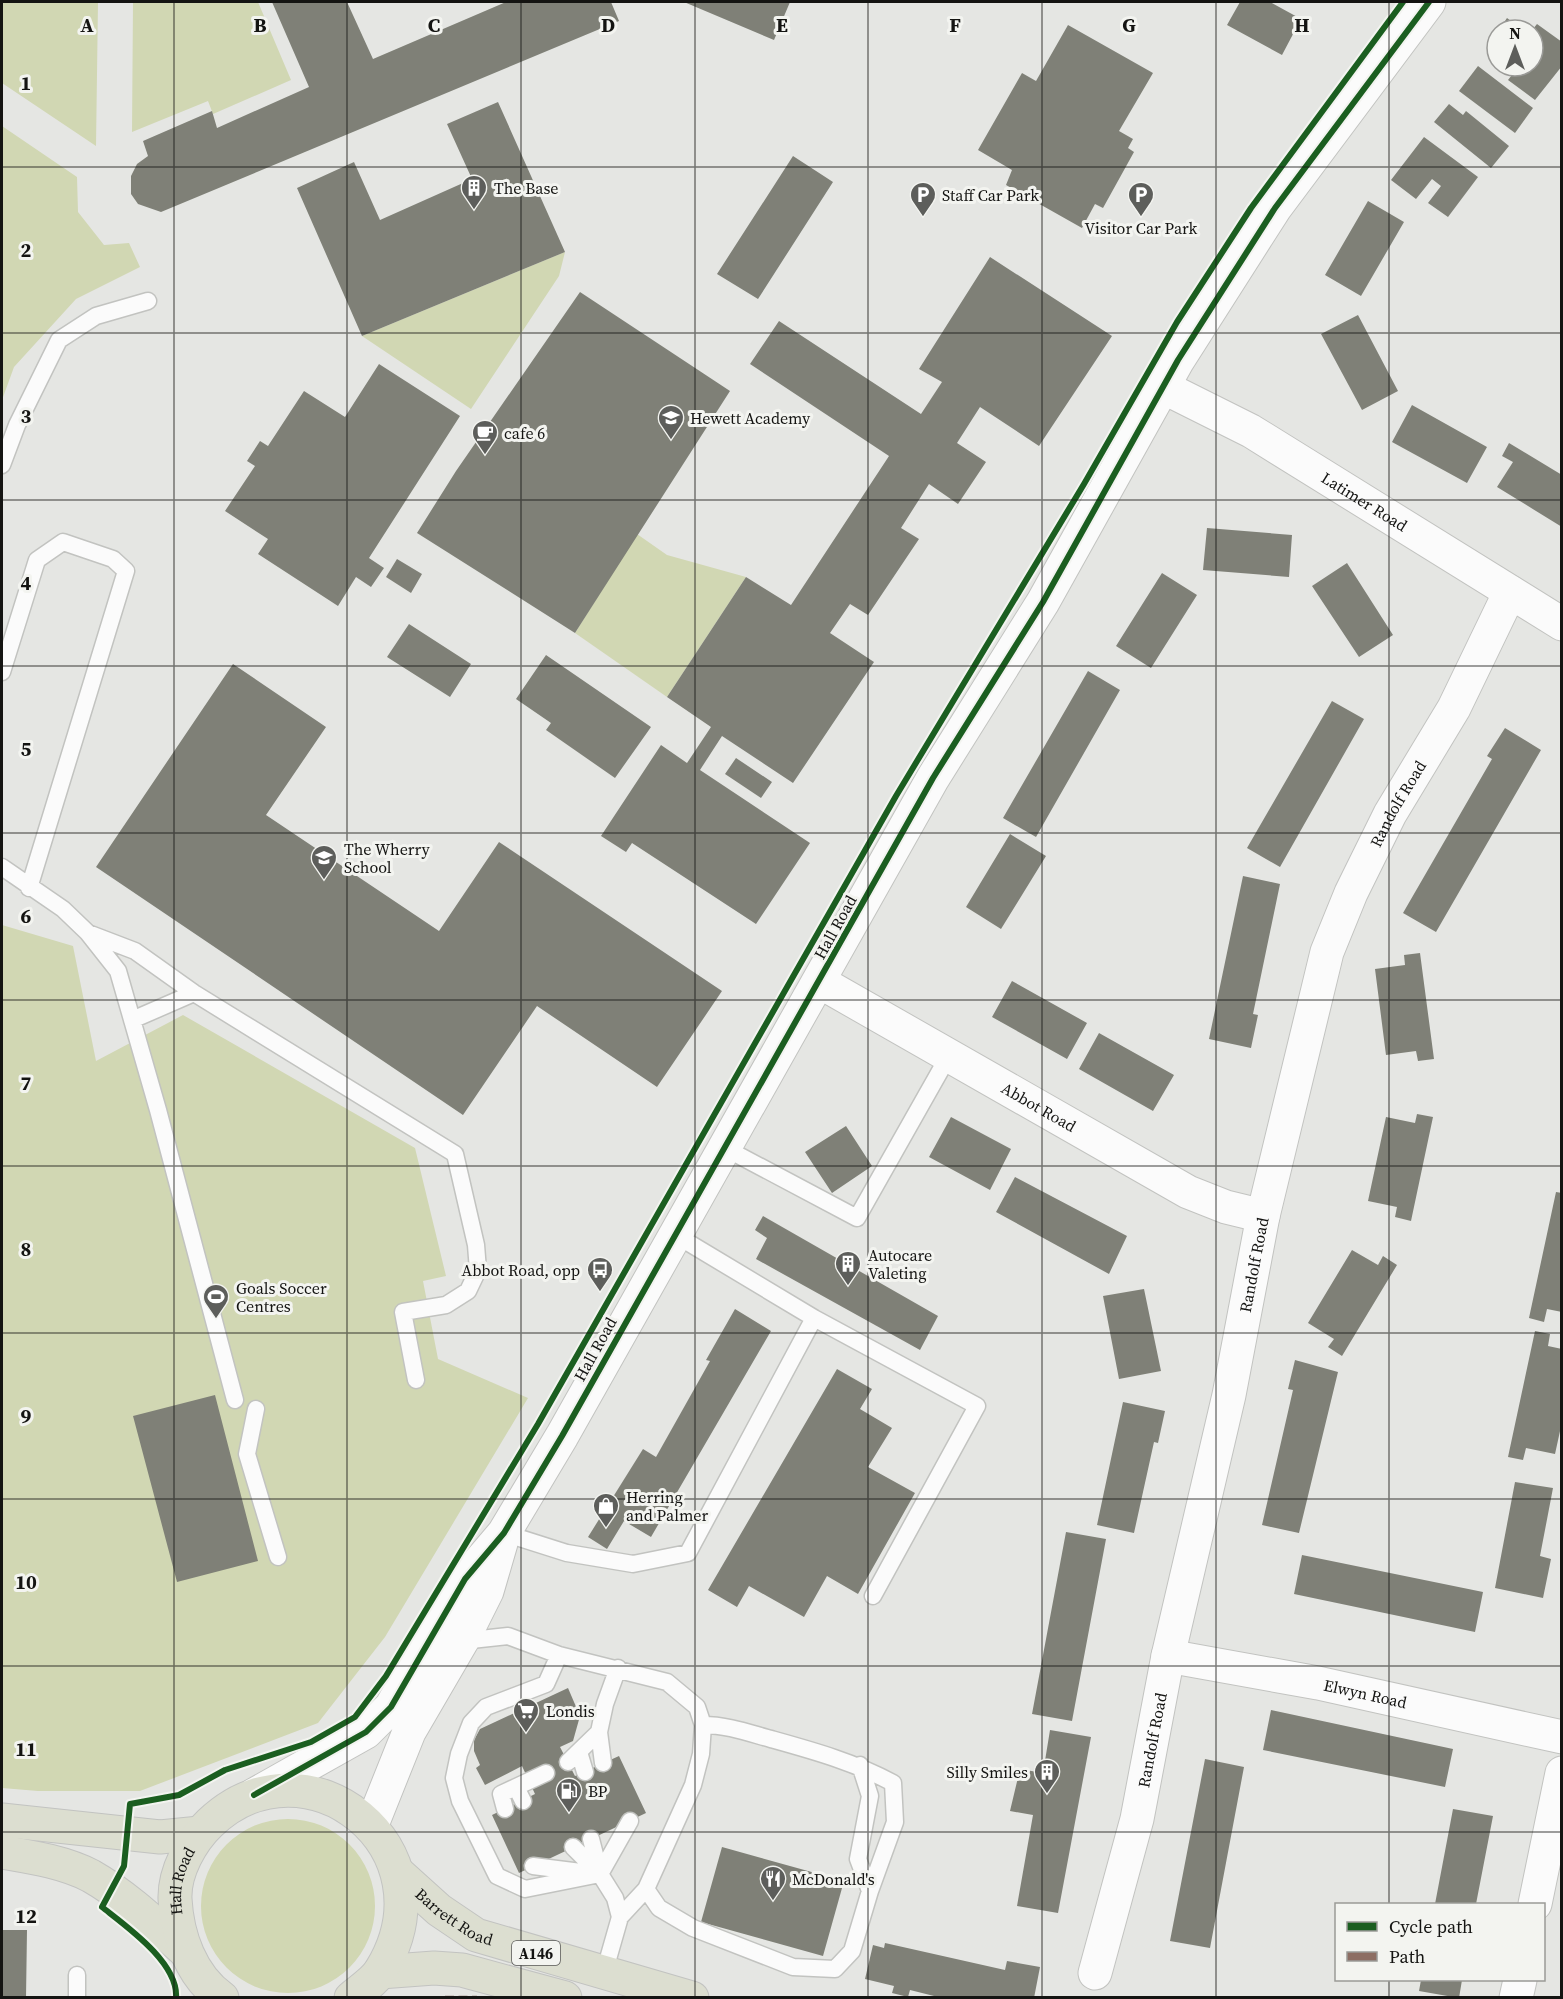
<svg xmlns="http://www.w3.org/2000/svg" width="1563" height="1999" viewBox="0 0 1563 1999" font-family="'Source Serif 4',serif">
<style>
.green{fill:#d1d7b3}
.building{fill:#7f8077}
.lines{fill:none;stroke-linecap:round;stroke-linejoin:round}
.service-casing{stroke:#c2c3c0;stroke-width:19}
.minor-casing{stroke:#c2c3c0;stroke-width:35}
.tertiary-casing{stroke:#c2c3c0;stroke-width:35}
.trunk-casing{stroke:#c2c3c1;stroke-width:35}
.service{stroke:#fbfbfb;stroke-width:16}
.minor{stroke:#fbfbfb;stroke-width:33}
.tertiary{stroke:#fbfbfb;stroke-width:33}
.trunk{stroke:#dcded0;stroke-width:33}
.quiet{stroke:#8d6e63;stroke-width:4.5;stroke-dasharray:9 4.5;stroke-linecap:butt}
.cycleway-casing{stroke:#f3f4f0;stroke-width:10}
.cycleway{stroke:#1b5e20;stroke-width:6}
.grid{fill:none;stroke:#141412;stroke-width:1.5;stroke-opacity:0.55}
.labels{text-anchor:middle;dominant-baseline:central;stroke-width:6;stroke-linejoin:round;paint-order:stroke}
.shield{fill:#f3f4f0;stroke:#575755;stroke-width:1.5}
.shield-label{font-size:15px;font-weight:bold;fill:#141412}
.poi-label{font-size:16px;fill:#141412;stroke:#f3f4f0;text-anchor:start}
.street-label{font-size:16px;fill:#141412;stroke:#f3f4f0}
.grid-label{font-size:20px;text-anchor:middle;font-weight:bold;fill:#141412;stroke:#f3f4f0;stroke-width:6;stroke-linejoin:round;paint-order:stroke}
</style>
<rect width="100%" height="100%" fill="#e5e6e3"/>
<path class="green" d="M2 2H98L96 146 2 83Z
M133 2H258L291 80 213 114 208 101 132 132Z
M2 126 77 177 78 212 104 245 129 243 140 267 76 299 14 367 2 400Z
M565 252 559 276 471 409 362 336Z
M637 534 667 555 746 577 667 697 575 633Z
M2 925 73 946 96 1061 183 1015 415 1148 446 1276 423 1281 438 1359 528 1398 385 1637 318 1723 140 1791H38L2 1788Z
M201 1906a87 87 0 1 1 174 0a87 87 0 1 1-174 0Z"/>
<path class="building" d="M272 2H347L373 59 506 2H611L619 21 161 212 138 204 131 194V176L137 164 148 156 143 141 212 111 217 128 309 87Z
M684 2H790L774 40Z
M1240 2H1270L1301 19 1282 55 1227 25Z
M1507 18 1523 30H1499Z
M1537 24 1562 42V66L1535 100 1508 80 1519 66H1533V29Z
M1068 25 1153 73 1119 131 1133 139 1128 148 1134 152 1103 208 1095 204 1082 228 1006 185 1012 170 978 150 1022 73 1036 81Z
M1497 32V51L1488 44Z
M1478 66 1533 108 1515 133 1459 91Z
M498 102 565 252 362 336 297 188 354 162 380 220 472 179 447 124Z
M1449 104 1463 115 1466 111 1509 146 1491 168 1434 122Z
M1424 137 1478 177 1448 217 1428 203 1441 186 1432 179 1416 199 1391 180Z
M793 156 833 182 758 299 717 274Z
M1368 201 1404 222 1361 296 1325 275Z
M990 257 1112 336 1039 446 980 407 957 443 986 462 958 504 929 484 901 528 919 539 868 615 850 604 830 633 874 662 793 783 722 736 700 770 810 843 756 924 632 843 626 852 601 836 661 745 687 763 711 727 667 697 746 577 791 605 889 456 750 364 779 321 921 414 942 382 919 369Z
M580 292 730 391 575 633 417 533 456 471Z
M1358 315 1398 391 1362 410 1321 334Z
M379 364 460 416 369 558 384 568 371 587 356 577 338 606 258 554 268 539 225 511 255 466 247 461 260 441 268 446 304 391 345 417Z
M1412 405 1487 447 1467 483 1392 442Z
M1509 443 1562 475V527L1497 487 1513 462 1502 456Z
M1207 528 1292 535 1289 577 1203 570Z
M397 559 422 574 411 593 386 577Z
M1347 563 1393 635 1359 657 1312 586Z
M1162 573 1197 595 1151 668 1116 646Z
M409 624 471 664 450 697 387 657Z
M546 655 651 727 615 778 546 730 551 723 516 699Z
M233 664 326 727 266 815 439 931 499 842 722 991 657 1087 537 1006 463 1115 96 867Z
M1088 671 1120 690 1036 837 1003 818Z
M1332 701 1364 719 1280 867 1247 848Z
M1505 728 1541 750 1436 932 1403 913 1492 759 1487 756Z
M736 758 772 782 761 798 725 774Z
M1010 834 1046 856 1001 929 966 907Z
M1243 876 1280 884 1253 1014 1258 1015 1251 1048 1209 1039Z
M1420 953 1434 1059 1418 1061 1416 1051 1386 1055 1375 969 1405 965 1404 955Z
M1012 981 1087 1023 1067 1059 992 1017Z
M1099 1033 1174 1075 1153 1111 1079 1069Z
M1417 1114 1433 1117 1411 1221 1395 1217 1397 1207 1368 1201 1386 1117 1415 1123Z
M951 1117 1011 1149 990 1190 929 1157Z
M846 1126 872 1166 832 1193 805 1152Z
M1015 1177 1127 1236 1109 1274 996 1212Z
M1556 1192 1562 1193V1312L1547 1309 1544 1322 1529 1318Z
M763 1216 938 1316 920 1350 756 1259 767 1238 755 1230Z
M1352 1250 1378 1265 1383 1256 1397 1265 1342 1356 1328 1347 1334 1339 1308 1323Z
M1144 1289 1161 1371 1119 1379 1103 1296Z
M735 1309 771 1331 651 1537 624 1521 607 1549 588 1537 643 1449 656 1457 710 1361 706 1360Z
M1535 1331 1550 1334 1548 1346 1562 1349V1422L1555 1454 1526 1448 1523 1460 1508 1457Z
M1295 1360 1338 1372 1299 1533 1262 1525 1293 1390 1288 1389Z
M837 1369 872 1389 860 1409 892 1428 868 1467 915 1493 858 1594 827 1576 804 1617 749 1586 737 1607 708 1590Z
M215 1395 258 1561 177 1582 133 1416Z
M1123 1402 1165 1411 1158 1443 1154 1442 1134 1533 1097 1525Z
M1515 1482 1553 1488 1540 1556 1551 1559 1543 1598 1495 1588Z
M1066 1532 1106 1539 1072 1721 1032 1714Z
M1302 1555 1483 1592 1475 1632 1294 1594Z
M568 1688 580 1716 573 1741 560 1747 575 1776 619 1756 646 1813 519 1873 492 1815 535 1794 522 1766 485 1785 476 1768 480 1765 474 1751V1740L480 1729Z
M1271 1710 1453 1749 1445 1787 1263 1750Z
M1050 1730 1091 1737 1058 1913 1017 1906 1033 1815 1010 1811 1020 1769 1043 1773Z
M1205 1759 1244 1767 1210 1948 1170 1941Z
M1453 1809 1493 1816 1476 1904H1435Z
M722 1847 844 1881 823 1956 701 1922Z
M2 1930H27L26 1998H2Z
M885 1943 1005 1970 1007 1961 1040 1967 1034 1998H942L910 1990 908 1997 892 1993 894 1986 865 1979 873 1945 884 1948Z
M1421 1980H1462L1459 1998 1419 1991Z"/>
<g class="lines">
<defs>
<path id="service" d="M2 465 17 425 59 340 96 316 148 301
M2 672 37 560 63 542 113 559 126 571 29 888
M2 867 63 909 88 933 118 971 158 1110 235 1400
M88 933 135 951 194 993 455 1154 476 1245 478 1270 468 1291 446 1305 403 1312 416 1380
M132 1020 194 993
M725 1148 857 1218 948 1057
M674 1234 814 1318
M256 1409 247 1454 278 1557
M504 1533 567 1553 633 1564 688 1553 814 1318 977 1406 873 1596
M462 1641 508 1636 559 1655 667 1682 697 1707 703 1725 701 1754 693 1785 646 1889 620 1917 604 1973
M559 1655 546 1684 486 1707 471 1723 459 1754 454 1778 460 1801 497 1876 525 1889 600 1874
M599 1732 603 1763
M579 1752 585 1772
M568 1762 599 1732 605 1704 618 1668
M860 1765 870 1796 858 1859 870 1891
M523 1801 516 1787 546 1773
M505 1809 501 1794 516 1787
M591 1839 600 1874 615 1898 620 1917
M573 1847 599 1873
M533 1866 581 1872
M600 1874 630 1821
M646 1889 659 1908 693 1928 793 1967 835 1969 852 1951 870 1891 895 1822 893 1783C854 1762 814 1751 771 1739 749 1733 727 1725 703 1725
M77 1975V1998"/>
<g id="minor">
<path id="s1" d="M1163 387 1251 431 1562 624"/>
<path id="s2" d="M820 982 1188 1192 1226 1207 1263 1216"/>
<path id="s3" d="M1168 1656 1318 1683 1562 1737"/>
<path d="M1535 1904 1562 1773"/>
<path id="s4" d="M1095 1973 1137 1819 1168 1656 1229 1395 1263 1216 1327 952 1351 893 1390 814 1454 708 1510 592"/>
<path d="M1516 1998 1520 1980"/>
</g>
<path id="tertiary" d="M254 1795 366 1732 391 1707 465 1579 504 1533 562 1436 933 778 1043 602 1178 360 1275 208 1429 2
M371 1827 409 1732 462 1641 487 1591 501 1543"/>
<g id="trunk">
<path d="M2 1820 160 1837 200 1833"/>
<path d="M2 1852C31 1857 64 1862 91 1876 126 1896 155 1924 185 1951"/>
<path id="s5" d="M398 1873 439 1910 476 1935 692 1998"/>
<path d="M380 1972 434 1968 462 1970 565 1998"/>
<path id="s6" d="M222 1998C191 1976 177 1936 175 1899 174 1872 191 1841 210 1823 307 1731 455 1849 381 1970 375 1981 360 1990 351 1998"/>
</g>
</defs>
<use href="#service" class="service-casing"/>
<use href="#minor" class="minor-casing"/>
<use href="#tertiary" class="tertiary-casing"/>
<use href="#trunk" class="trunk-casing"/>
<use href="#service" class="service"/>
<use href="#minor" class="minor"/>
<use href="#tertiary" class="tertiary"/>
<use href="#trunk" class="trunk"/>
<path class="quiet" d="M445 1998H477"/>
<defs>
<path id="cycleway" d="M254 1795 366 1732 391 1707 465 1579 504 1533 562 1436 933 778 1043 602 1178 360 1275 208 1429 2
M176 1998C179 1963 126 1926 102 1907L124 1866 130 1804 179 1795 225 1770 311 1742 355 1717 386 1676 538 1424 896 796 1084 484 1177 322 1251 208 1403 2"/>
</defs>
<use href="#cycleway" class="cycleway-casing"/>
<use href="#cycleway" class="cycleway"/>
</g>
<path class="grid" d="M174 2V1998M347 2V1998M521 2V1998M695 2V1998M868 2V1998M1042 2V1998M1216 2V1998M1389 2V1904M2 167H1562M2 333H1562M2 500H1562M2 666H1562M2 833H1562M2 1000H1562M2 1166H1562M2 1333H1562M2 1499H1562M2 1666H1562M2 1832H1562M1389 1980V1998"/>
<defs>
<symbol id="building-pin" viewBox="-11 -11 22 30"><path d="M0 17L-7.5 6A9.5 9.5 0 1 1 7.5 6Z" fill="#5d5e5b" stroke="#f3f4f0"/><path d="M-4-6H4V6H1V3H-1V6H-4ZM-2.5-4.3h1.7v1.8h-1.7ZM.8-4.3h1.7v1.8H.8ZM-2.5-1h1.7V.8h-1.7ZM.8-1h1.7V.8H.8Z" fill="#fff"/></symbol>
<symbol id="parking-pin" viewBox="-11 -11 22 30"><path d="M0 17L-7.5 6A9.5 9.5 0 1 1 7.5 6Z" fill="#5d5e5b" stroke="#f3f4f0"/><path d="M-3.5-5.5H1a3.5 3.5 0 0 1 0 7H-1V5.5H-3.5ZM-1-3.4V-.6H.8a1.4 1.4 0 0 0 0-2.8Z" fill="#fff"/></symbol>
<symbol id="school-pin" viewBox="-11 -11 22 30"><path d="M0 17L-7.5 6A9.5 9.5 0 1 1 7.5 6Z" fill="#5d5e5b" stroke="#f3f4f0"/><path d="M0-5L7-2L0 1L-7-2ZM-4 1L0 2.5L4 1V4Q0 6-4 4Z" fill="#fff"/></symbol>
<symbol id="cafe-pin" viewBox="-11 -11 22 30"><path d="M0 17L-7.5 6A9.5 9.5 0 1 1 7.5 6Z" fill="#5d5e5b" stroke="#f3f4f0"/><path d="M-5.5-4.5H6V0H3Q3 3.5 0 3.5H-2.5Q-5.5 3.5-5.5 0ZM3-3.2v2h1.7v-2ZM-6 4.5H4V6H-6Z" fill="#fff"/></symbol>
<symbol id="bus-pin" viewBox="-11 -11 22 30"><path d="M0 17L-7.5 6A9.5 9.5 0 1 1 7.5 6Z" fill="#5d5e5b" stroke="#f3f4f0"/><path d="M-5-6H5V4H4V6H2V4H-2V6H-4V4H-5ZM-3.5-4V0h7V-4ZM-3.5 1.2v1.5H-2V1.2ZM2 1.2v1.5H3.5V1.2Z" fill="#fff"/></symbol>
<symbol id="stadium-pin" viewBox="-11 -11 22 30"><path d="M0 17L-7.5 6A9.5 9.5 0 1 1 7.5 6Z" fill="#5d5e5b" stroke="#f3f4f0"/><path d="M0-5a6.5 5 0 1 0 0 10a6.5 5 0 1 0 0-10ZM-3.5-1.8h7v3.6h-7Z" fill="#fff"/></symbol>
<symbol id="shop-pin" viewBox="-11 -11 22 30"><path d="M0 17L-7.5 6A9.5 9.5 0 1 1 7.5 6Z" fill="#5d5e5b" stroke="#f3f4f0"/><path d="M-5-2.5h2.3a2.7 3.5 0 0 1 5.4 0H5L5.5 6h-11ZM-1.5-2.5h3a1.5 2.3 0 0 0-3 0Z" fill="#fff"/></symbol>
<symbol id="supermarket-pin" viewBox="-11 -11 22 30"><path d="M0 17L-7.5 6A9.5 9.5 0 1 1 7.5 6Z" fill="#5d5e5b" stroke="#f3f4f0"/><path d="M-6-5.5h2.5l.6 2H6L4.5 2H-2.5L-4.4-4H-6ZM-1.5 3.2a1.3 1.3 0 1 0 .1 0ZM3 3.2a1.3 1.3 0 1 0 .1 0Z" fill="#fff"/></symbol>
<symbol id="fuel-pin" viewBox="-11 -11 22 30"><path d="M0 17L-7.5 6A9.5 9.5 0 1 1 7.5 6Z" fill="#5d5e5b" stroke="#f3f4f0"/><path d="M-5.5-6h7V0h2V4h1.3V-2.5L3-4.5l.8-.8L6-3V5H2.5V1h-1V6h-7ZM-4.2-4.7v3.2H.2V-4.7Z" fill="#fff"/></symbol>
<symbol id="restaurant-pin" viewBox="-11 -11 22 30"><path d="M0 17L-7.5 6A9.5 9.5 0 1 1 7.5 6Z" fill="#5d5e5b" stroke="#f3f4f0"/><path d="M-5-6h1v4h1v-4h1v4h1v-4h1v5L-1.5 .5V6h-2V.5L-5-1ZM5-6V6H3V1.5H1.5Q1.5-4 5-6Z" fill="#fff"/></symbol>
</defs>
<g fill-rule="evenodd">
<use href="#building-pin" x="459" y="173" width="30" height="40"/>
<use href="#parking-pin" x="908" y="180" width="30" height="40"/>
<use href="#parking-pin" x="1126" y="180" width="30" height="40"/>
<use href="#school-pin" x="656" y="403" width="30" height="40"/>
<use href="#cafe-pin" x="470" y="418" width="30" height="40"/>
<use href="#school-pin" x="309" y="843" width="30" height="40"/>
<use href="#building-pin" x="833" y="1249" width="30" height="40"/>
<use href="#bus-pin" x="585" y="1255" width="30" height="40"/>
<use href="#stadium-pin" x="201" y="1282" width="30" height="40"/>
<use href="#shop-pin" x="591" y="1491" width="30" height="40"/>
<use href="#supermarket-pin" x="511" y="1696" width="30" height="40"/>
<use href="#building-pin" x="1032" y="1757" width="30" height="40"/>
<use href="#fuel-pin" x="554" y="1776" width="30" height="40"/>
<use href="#restaurant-pin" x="758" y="1864" width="30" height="40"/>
</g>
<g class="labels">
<rect class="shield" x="512" y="1941" width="48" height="24" rx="4.5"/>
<g class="shield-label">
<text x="536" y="1953">A146</text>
</g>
<g class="poi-label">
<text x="494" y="188">The Base</text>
<text x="942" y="195">Staff Car Park</text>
<text x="1141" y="228" text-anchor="middle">Visitor Car Park</text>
<text x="690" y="418">Hewett Academy</text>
<text x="504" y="433">cafe 6</text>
<text x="344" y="849">The Wherry<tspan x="344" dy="18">School</tspan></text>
<text x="868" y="1255">Autocare<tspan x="868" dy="18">Valeting</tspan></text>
<text x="580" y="1270" text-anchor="end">Abbot Road, opp</text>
<text x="236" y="1288">Goals Soccer<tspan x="236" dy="18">Centres</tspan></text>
<text x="626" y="1497">Herring<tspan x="626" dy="18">and Palmer</tspan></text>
<text x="546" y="1711">Londis</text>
<text x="1028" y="1772" text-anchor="end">Silly Smiles</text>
<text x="588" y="1791">BP</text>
<text x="792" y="1879">McDonald's</text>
</g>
<g class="street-label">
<text stroke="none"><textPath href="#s1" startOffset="232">Latimer Road</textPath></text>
<text stroke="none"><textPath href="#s4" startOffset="1212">Randolf Road</textPath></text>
<text transform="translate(835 927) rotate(-61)">Hall Road</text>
<text stroke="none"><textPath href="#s2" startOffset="252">Abbot Road</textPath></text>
<text stroke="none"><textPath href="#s4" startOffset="726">Randolf Road</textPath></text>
<text transform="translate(595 1349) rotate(-61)">Hall Road</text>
<text stroke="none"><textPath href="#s3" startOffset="201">Elwyn Road</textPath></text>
<text stroke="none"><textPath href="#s4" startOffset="240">Randolf Road</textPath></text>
<text stroke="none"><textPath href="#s6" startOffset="132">Hall Road</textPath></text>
<text stroke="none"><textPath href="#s5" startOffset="72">Barrett Road</textPath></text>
</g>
</g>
<g class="grid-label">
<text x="87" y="32">A</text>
<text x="260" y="32">B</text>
<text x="434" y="32">C</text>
<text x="608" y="32">D</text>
<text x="782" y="32">E</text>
<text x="955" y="32">F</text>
<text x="1129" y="32">G</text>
<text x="1302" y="32">H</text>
<text x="26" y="90">1</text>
<text x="26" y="257">2</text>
<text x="26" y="423">3</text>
<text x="26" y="590">4</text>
<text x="26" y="756">5</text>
<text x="26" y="923">6</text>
<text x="26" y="1090">7</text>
<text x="26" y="1256">8</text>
<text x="26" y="1423">9</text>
<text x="26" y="1589">10</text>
<text x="26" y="1756">11</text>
<text x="26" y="1923">12</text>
</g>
<rect width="1563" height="1999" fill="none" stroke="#141412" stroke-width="6"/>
<rect x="1335" y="1903" width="210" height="78" fill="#f3f4f0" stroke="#9a9a97" stroke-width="1.5"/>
<rect x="1347" y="1922" width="30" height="9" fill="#1b5e20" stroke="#9a9a97" stroke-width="1.5"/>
<text x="1389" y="1933" font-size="18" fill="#141412">Cycle path</text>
<rect x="1347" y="1952" width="30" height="9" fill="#8d6e63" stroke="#9a9a97" stroke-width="1.5"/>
<text x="1389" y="1963" font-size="18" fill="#141412">Path</text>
<g transform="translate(1515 48)"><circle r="28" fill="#f3f4f0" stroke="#9a9a97" stroke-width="1.5"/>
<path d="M0-4.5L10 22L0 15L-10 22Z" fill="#5d5e5b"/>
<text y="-9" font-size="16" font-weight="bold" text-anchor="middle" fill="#141412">N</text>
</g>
</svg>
